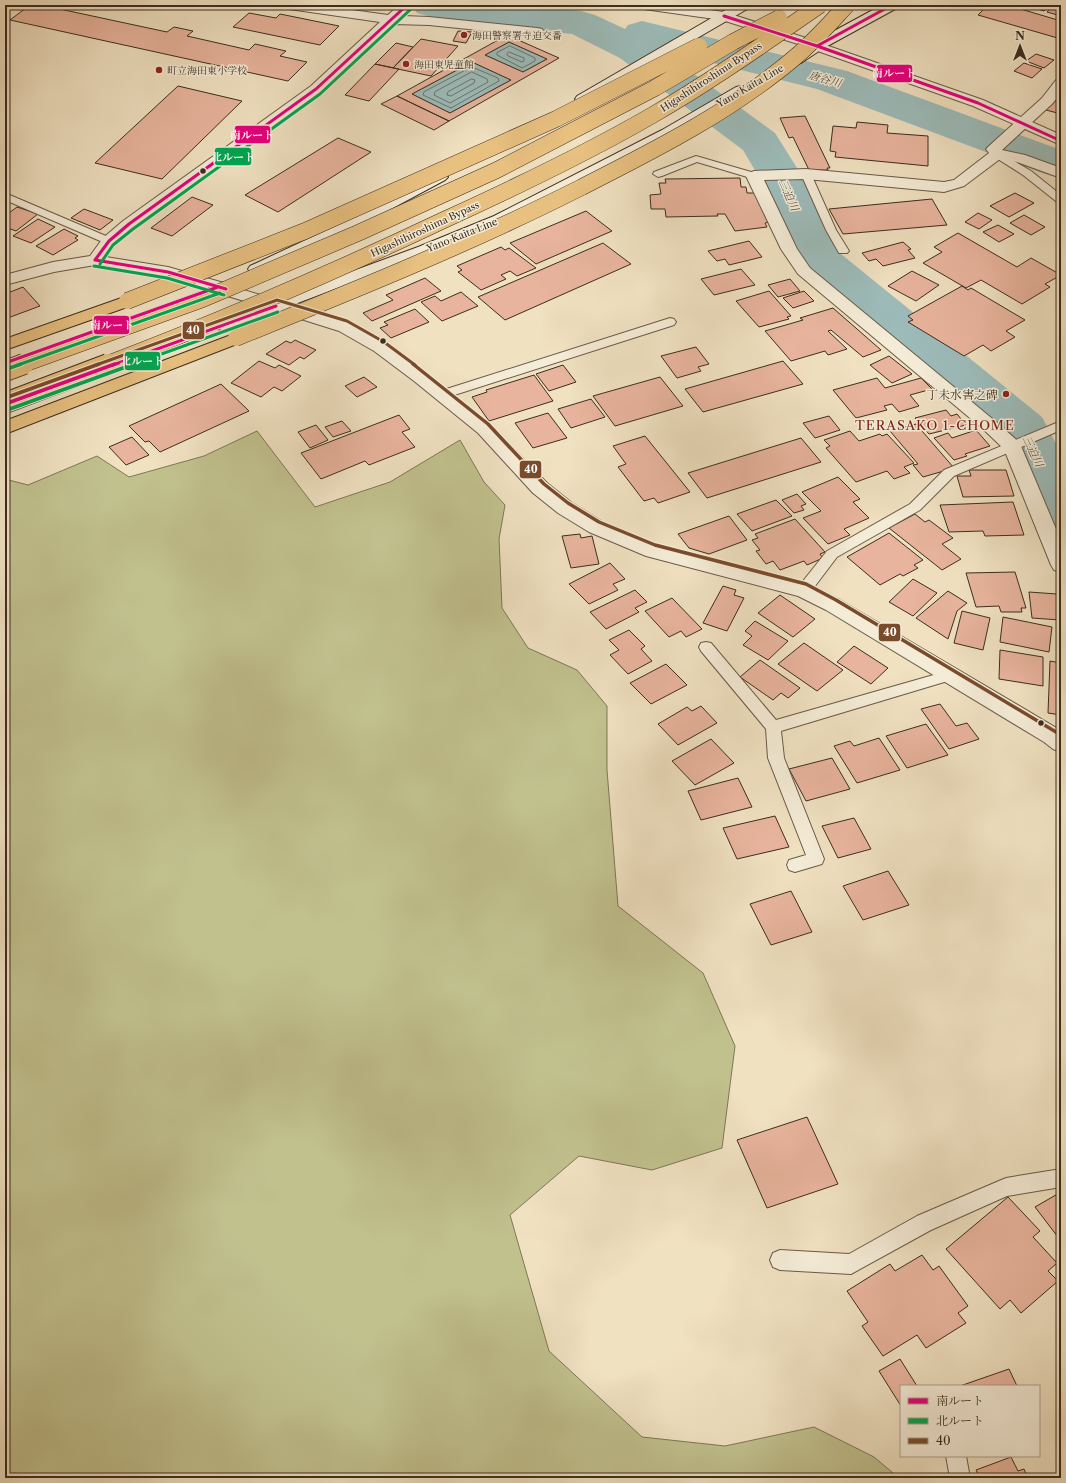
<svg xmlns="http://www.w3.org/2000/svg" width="1066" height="1483" viewBox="0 0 1066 1483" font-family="'Libre Caslon Text','Noto Serif JP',serif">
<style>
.green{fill:#c1c18e;stroke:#7e7756}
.water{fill:#9dbcba;stroke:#76837c}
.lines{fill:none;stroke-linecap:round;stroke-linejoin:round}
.shore{stroke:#6c746c;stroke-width:1}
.river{fill:#9dbcba;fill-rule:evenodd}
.building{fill:#e8b49d;stroke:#3c2d1f;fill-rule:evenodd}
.service-casing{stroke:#695a48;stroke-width:2}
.minor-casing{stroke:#695a48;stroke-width:2}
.tertiary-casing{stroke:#695a48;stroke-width:2}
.secondary-casing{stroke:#3c2d1f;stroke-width:2}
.motorway-casing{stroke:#3c2d1f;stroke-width:2}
.service{fill:#f5ecd7;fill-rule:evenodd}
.minor{fill:#f5ecd7;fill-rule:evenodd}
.tertiary{fill:#f5ecd7;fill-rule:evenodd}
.secondary{fill:#f5ecd7;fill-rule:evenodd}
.motorway{fill:#e8c080;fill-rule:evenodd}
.motorway-bridge-far1-casing{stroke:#3c2d1f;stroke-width:17;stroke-linecap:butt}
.motorway-bridge-casing{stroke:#3c2d1f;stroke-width:22;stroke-linecap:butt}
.motorway-bridge-far1{stroke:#e8c080;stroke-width:16}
.motorway-bridge{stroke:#e8c080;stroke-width:20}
.bus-1-far1-casing{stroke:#f5ecd7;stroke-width:5}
.bus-1-casing{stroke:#f5ecd7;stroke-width:6}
.bus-2-far1-casing{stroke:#f5ecd7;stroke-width:5}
.bus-2-casing{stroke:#f5ecd7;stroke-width:6}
.bus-3-far1-casing{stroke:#f5ecd7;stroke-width:5}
.bus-3-casing{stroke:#f5ecd7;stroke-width:6}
.bus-1-far1{stroke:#e5007d;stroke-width:3}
.bus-1{stroke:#e5007d;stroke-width:3.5}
.bus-2-far1{stroke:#00a651;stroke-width:3}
.bus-2{stroke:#00a651;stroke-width:3.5}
.bus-3-far1{stroke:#7a4b2a;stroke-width:3}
.bus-3{stroke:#7a4b2a;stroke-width:3.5}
.poi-dot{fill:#8f2418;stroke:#f5ecd7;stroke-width:1.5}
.bus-dot{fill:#3c2d1f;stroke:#f5ecd7;stroke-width:1.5}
.labels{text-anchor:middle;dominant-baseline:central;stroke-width:3;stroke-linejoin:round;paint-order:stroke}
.far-poi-label{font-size:10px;fill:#3c2d1f;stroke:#f5ecd7;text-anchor:start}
.far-street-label{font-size:10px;fill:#3c2d1f;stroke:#f5ecd7}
.far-water-label{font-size:11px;font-style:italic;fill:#545146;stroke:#f5ecd7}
.poi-label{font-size:12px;fill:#3c2d1f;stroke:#f5ecd7;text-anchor:end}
.neighbourhood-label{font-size:13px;letter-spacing:1px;fill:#7a1f14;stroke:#f5ecd7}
.line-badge{stroke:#f5ecd7;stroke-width:1.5}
.badge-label{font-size:11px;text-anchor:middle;font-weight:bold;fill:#fff}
</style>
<rect width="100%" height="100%" fill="#f0e1c1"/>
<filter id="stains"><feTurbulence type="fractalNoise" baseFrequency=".005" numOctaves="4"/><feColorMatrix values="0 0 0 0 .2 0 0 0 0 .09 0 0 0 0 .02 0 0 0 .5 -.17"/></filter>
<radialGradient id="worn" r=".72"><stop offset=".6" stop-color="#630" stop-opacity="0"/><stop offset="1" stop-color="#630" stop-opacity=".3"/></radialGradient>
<path class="green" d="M257 431 315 507 390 482 460 440 484 482 505 505 499 539 502 608 528 648 577 670 607 706V770L618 906 703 973 735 1046 722 1148 652 1170 579 1156 510 1215 549 1351 642 1437 725 1446 814 1427 874 1457 899 1478H5V479L28 485 97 456 129 477 204 456Z"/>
<path class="water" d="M509 42 547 59 523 72 485 55Z
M472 62 511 80 450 113 412 94Z"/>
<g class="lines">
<path class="shore" d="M510 46 535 58V61L522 68 497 55V53Z
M509 52 524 58V61L522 62 508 56 507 54Z
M472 67 498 78 499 81 451 108 423 95 424 92Z
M472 72 487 79 488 82 450 103 434 95 435 92Z
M472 79 475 80 474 83 451 96 447 95 448 92Z"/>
<path class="river" d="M412 5H529L581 11 595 15 625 29 628 25 642 21 847 71 1061 150V178L1045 174 817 89 661 50 775 133 804 179 836 247 841 254 1042 417 1061 453V531L1041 526 1033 512 1000 438 807 274 789 249 760 179 743 150 620 58 572 34 431 17 417 13Z"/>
</g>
<path class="building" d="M30 5H41L167 32 174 27 193 31 187 36 249 50 255 44 286 51 280 56 307 62 288 81 10 20Z
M988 5H1007L1061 21V39L978 15Z
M1025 5H1050L1044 11Z
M1054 5 1061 6V16L1047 12Z
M249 13 276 18 280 14 339 26 320 45 233 27Z
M458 31 472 32 466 43 453 41Z
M507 35 559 58 449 121 397 96ZM509 42 547 59 523 72 485 55ZM472 62 511 80 450 113 412 94Z
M421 39 458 46 431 76 393 68Z
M396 43 413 47 393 68 375 64Z
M1036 54 1054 60 1044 68 1026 61Z
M1024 63 1042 69 1032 78 1014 71Z
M375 64 399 69 369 101 345 95Z
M178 86 242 101 162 179 95 163Z
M397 96 449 121 434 130 381 104Z
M1058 97 1061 99V114L1046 110Z
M805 116 830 168H827L828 170H809L793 137 789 138 780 118Z
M857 122 888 125 887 133 928 136V166L835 157 836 152 830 151 833 126 856 128Z
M338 138 371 152 278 212 245 195Z
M740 178 741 187H746L747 193H755L769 222 765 223 767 227 735 231 725 214H717L718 216 666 217 665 209H651L650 195 661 194 659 183H666L665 179Z
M1015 193 1034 203 1009 217 990 206Z
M192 197 213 205 172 236 151 228Z
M932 199 947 225 843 234 829 209Z
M17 207 38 214 16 231 5 227V216Z
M84 209 113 220 100 230 71 218Z
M586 211 612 231 536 264 510 243Z
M978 213 992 220 979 229 965 222Z
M1024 215 1045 227 1031 235 1010 223Z
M38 219 55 227 31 243 13 236Z
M998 225 1014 234 999 242 983 232Z
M64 229 78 236 75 238 78 240 53 255 36 246Z
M958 233 1017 267 1031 258 1061 275 1045 284 1050 287 1022 304 981 280 966 288 923 263 942 252 934 247Z
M749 241 762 257 729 265 725 259 717 261 708 251Z
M903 242 911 249 908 250 915 258 883 266 876 259 869 261 862 253Z
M603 243 631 264 505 320 478 297Z
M501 247 505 250 509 248 536 268 517 276 510 271 501 275 506 279 481 290 458 272 462 270 457 266Z
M741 269 755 285 714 295 701 279Z
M912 271 939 285 916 301 888 286Z
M425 278 441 291 372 321 363 313 393 300 386 295Z
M790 279 800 291 778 297 768 285Z
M962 286 968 290 971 288 1025 320 1006 331 1015 337 991 351 983 345 964 356 908 322 913 320 908 316Z
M23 287 40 306 5 319V294Z
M769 291 791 316 787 317 789 319 759 327 736 301Z
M804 291 814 301 793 308 783 298Z
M461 292 478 306 442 321 421 302 435 296 441 301Z
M833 308 881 350 863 357 831 330 828 331 847 349 828 355 825 351 791 361 765 331 803 320 800 318Z
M415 309 429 322 391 338 380 328 388 325 384 322Z
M295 340 316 350 304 359 300 357 289 365 266 354 286 341 291 343Z
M696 347 709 364 698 367 701 371 677 378 661 356Z
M889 356 912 374 892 383 870 365Z
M259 361 275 368 279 365 301 376 282 391 274 387 261 397 231 383Z
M783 361 803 384 703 412 685 389Z
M563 365 576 382 549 391 536 374Z
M534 375 553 401 489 421 472 397 487 392 486 390Z
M364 377 377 387 357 397 345 386Z
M660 377 683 406 615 426 593 396Z
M877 378 885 388 921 378 932 389 910 395 919 406 899 412 892 404 884 406 887 410 856 418 833 390Z
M221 384 249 411 160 452 149 441 145 442 129 426Z
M591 399 605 417 571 428 558 409Z
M946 410 951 416 957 414 966 425 929 434 915 418Z
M548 413 567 438 533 448 515 423Z
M399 415 410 429 402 432 415 447 369 465 365 461 321 479 301 453Z
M829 416 840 430 815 438 803 423Z
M342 421 351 431 333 437 325 427Z
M916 424 954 468 923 477 913 465 918 464 890 431Z
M316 425 328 440 310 448 298 432Z
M976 430 990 446 965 454 967 456 954 460 934 438 948 433 952 438Z
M850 431 859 441 880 434 882 436 887 434 914 463 904 467 910 473 894 479 887 471 856 482 826 448 830 446 824 440Z
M645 436 690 492 658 503 654 498 644 501 618 467 626 464 613 446Z
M132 437 149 455 126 465 109 447Z
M801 438 821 462 707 498 688 473Z
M969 470H1006L1014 496 963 497 957 476H971Z
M838 477 860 499 853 502 869 518 844 529 850 535 828 544 803 518 821 511 802 492Z
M797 494 806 504 801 506 804 510 794 513 782 500Z
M776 500 792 516 752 531 737 514Z
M1013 502 1024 535 985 536 983 531 949 532 940 505Z
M915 514 925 522 929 520 953 538 942 544 961 559 942 570 889 528Z
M729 516 747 540 709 554 689 548 678 534Z
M795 519 825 552 820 554 823 558 807 565 804 561 780 570 773 561 766 564 756 551 760 550 752 540 758 538 755 534Z
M889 533 923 560 914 565 918 568 903 576 900 574 880 585 847 557Z
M580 534 581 538 592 536 599 564 571 568 562 536Z
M610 563 625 579 613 584 618 590 589 604 569 584Z
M1015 572 1026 608H1021L1022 612H1001L999 606 976 607 966 573Z
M913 579 937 593 913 616 889 602Z
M723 586 736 590 734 595 744 598 727 631 703 623Z
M635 590 647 602 635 608 639 612 606 629 590 612Z
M948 591 967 603 957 611 948 639 916 618Z
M1029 592 1057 594 1060 620 1032 618Z
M780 595 815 619 793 637 758 613Z
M672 598 702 629 686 637 681 631 669 637 645 611Z
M962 611 990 618 983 650 954 643Z
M1003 617 1052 627 1049 652 1000 642Z
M755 621 788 641 768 660 743 645 752 636 745 631Z
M629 630 645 646 641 649 652 661 628 674 610 655 619 650 609 640Z
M804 643 843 670 817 691 778 664Z
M854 646 888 668 871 684 837 662Z
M1000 650 1043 657V686L999 679Z
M760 660 800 688 788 698 781 693 773 700 740 677Z
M1050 661 1061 663V715L1048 713Z
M666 664 687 685 651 704 630 683Z
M940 704 956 726 967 723 979 739 949 749 921 709Z
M701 706 717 723 678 745 658 724 687 707 692 711Z
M926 724 948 755 907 768 886 736Z
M879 738 900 770 857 783 834 746 850 741 854 746Z
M711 739 734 763 695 785 672 761Z
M832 758 850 789 806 801 789 769Z
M738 778 752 807 701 820 688 791Z
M775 816 789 847 737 859 723 828Z
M854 818 871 849 838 858 822 826Z
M888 871 909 905 863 920 843 886Z
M791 891 812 932 771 945 750 904Z
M807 1117 838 1184 767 1208 737 1140Z
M1061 1192V1241L1035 1207Z
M1008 1197 1040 1231 1033 1237 1057 1263 1048 1271 1058 1281 1021 1313 1010 1300 1000 1309 946 1249Z
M922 1255 933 1270 939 1266 968 1306 958 1313 966 1323 926 1348 917 1335 883 1356 862 1326 868 1322 847 1291 890 1264 895 1271Z
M900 1359 917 1386H901V1406L879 1371Z
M1009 1369 1017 1386H960Z
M1011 1457 1018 1471 1024 1469 1028 1478H980L976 1470Z"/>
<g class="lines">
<defs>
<path id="service" d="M997 151 1031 171 1061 195V203L1057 202 1023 175 993 156 992 154 993 152Z
M696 156 758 174 759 176 754 179 697 162 662 176 658 177 653 174 654 172Z
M806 171 811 174 836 230 849 251 847 253H839L826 230 801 174Z
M5 193 113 239 114 241 113 243H105L5 200Z
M670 318 674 319 676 322 674 325 445 398H437L435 395 437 392Z
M1061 421V430L954 476 920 510 837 557 809 594 804 595 799 594 797 590 799 586 827 551 910 504 944 470Z
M706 642 711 643 776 720 951 670 956 671 958 675 956 679 951 680 781 731 784 758 824 859 822 864 795 872 789 870 787 865 789 860 806 855 768 758 766 729 701 651 699 647 701 643Z
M1061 1169V1187L1007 1196 931 1230 851 1274 780 1270 773 1267 770 1260 773 1253 780 1250 849 1254 917 1216 1006 1178Z
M946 1456H966L970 1478H950Z"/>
<path id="minor" d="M282 5H316L388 15 399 5H414L403 16 429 17 537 28 542 29 544 32 542 35 537 36 429 25 394 24 321 92 135 227 115 244 106 257 168 267 224 283 226 287 224 291 218 292 166 277 95 265 54 272 5 285V275L53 262 90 256 103 238 123 221 311 86 380 22 289 9 284 8Z
M637 5H673L724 12 822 43 824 46 822 49 817 50 722 20 644 9 639 8Z
M1061 79V93L1052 104 1002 150 1025 155 1061 168V178L1017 162 1000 159 964 186 944 192 806 179 764 180 797 249 810 268 995 421 1019 442 1021 446 1061 541V572L1054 570 1051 565 1004 449 983 429 798 274 781 249 746 176 749 173 754 171 806 169 944 182 954 180 989 153 986 149 989 146 1042 98 1056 80Z"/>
<path id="tertiary" d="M817 42 983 100 1061 135V145L973 106 812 49 810 46 812 43Z
M218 282 351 323 386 343 490 425 547 483 572 503 603 522 658 545 811 585 840 600 1060 730 1061 752 1053 749 1044 742 826 610 798 596 646 556 589 532 558 513 533 493 478 433 414 381 374 351 339 331 212 291 210 287 212 283Z"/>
<path id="secondary" d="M734 5H751L749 8 587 102 582 103 577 102 575 99 577 96Z
M882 5H899L897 8 822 49 801 63 796 64 791 63 789 60 812 43Z
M741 86 746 87 748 90 746 93 672 136 506 222 430 253 229 329 223 330 217 329 214 325 217 321 418 247 494 216 662 130 736 87Z
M440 172 445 174 448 177 445 180 350 231 262 272 256 274 250 272 248 269 250 266 338 225 435 174Z"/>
<path id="motorway" d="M127 296 133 297 135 301 133 305 5 350V339Z
M236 333 242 334 245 338 242 342 5 434V421Z"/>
</defs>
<use href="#service" class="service-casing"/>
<use href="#minor" class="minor-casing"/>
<use href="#tertiary" class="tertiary-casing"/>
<use href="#secondary" class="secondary-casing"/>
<use href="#motorway" class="motorway-casing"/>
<use href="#service" class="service"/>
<use href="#minor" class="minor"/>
<use href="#tertiary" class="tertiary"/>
<use href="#secondary" class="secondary"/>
<use href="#motorway" class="motorway"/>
<defs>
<path id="motorway-bridge-far1" d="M127 301 305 231 556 119 699 46
M236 338C353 291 469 244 582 187 657 149 736 109 800 53 817 38 832 21 847 5
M21 365 203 299 358 233 497 170 655 88 733 42 779 18
M105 365C221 321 334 272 446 219 516 187 585 154 651 116 710 82 765 43 820 5"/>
<path id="motorway-bridge" d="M5 371 24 364
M5 403 108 364"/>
</defs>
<use href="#motorway-bridge-far1" class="motorway-bridge-far1-casing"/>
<use href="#motorway-bridge" class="motorway-bridge-casing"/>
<use href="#motorway-bridge-far1" class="motorway-bridge-far1"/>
<use href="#motorway-bridge" class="motorway-bridge"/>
<defs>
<path id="bus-1-far1" d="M724 16 817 46 978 103 1061 141
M817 46 892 5
M95 260 109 241 129 224 316 89 407 5
M95 260 168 272 226 289
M5 363 218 287
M113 365 276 306"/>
<path id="bus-1" d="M5 404 115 364"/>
<path id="bus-2-far1" d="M100 264 113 245 133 229 320 94 411 9
M94 266 167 278 224 295
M18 365 220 293
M131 365 278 312"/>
<path id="bus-2" d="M7 369 21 364
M7 410 134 364"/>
<path id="bus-3-far1" d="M96 365 277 300 347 321 384 342 415 365"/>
<path id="bus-3" d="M413 364 488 424 544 484 568 503 599 522 655 545 806 584 836 600 1061 735
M5 398 99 364"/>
</defs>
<use href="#bus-1-far1" class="bus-1-far1-casing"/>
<use href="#bus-1" class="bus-1-casing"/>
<use href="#bus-2-far1" class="bus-2-far1-casing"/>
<use href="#bus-2" class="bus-2-casing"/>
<use href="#bus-3-far1" class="bus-3-far1-casing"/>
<use href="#bus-3" class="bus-3-casing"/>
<use href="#bus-1-far1" class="bus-1-far1"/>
<use href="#bus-1" class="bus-1"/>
<use href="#bus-2-far1" class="bus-2-far1"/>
<use href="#bus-2" class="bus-2"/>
<use href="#bus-3-far1" class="bus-3-far1"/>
<use href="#bus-3" class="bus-3"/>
</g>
<g class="poi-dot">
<circle cx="464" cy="35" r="4"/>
<circle cx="406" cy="64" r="4"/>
<circle cx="159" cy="70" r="4"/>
<circle cx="1006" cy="394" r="4"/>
</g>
<g class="bus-dot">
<circle cx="203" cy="171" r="3.5"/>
<circle cx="383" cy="341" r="3.5"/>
<circle cx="1041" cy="723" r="3.5"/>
</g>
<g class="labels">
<g class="far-poi-label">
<text x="472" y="35">海田警察署寺迫交番</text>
<text x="414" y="64">海田東児童館</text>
<text x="167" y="70">町立海田東小学校</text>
</g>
<g class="far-street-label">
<text transform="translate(711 77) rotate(-33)">Higashihiroshima Bypass</text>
<text transform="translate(750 86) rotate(-30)">Yano Kaita Line</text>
<text transform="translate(425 229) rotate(-25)">Higashihiroshima Bypass</text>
<text transform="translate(462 235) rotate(-22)">Yano Kaita Line</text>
</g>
<g class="far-water-label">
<text transform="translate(825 79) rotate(16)">唐谷川</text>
<text transform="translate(789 195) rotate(66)">三迫川</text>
<text transform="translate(1033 451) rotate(65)">三迫川</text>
</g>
<g class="poi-label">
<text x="998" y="394">丁未水害之碑</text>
</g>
<g class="neighbourhood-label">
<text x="935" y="425">TERASAKO 1-CHOME</text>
</g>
</g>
<g class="line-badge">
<rect x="876" y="64" width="37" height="19" rx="4" fill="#e5007d"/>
<rect x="234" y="125" width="37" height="19" rx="4" fill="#e5007d"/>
<rect x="214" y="147" width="38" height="19" rx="4" fill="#00a651"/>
<rect x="93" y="315" width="37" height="20" rx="4" fill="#e5007d"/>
<rect x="182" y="321" width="23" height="19" rx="4" fill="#7a4b2a"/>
<rect x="124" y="351" width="37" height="20" rx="4" fill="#00a651"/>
<rect x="519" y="460" width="23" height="19" rx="4" fill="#7a4b2a"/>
<rect x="878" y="623" width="23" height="19" rx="4" fill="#7a4b2a"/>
</g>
<g class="badge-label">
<text x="894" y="77">南ルート</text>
<text x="252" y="139">南ルート</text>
<text x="233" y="161">北ルート</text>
<text x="112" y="329">南ルート</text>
<text x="193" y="334">40</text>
<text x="142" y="365">北ルート</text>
<text x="531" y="473">40</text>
<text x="890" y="636">40</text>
</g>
<rect width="1066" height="1483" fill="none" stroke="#f0e1c1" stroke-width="20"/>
<rect x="6" y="6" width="1054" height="1471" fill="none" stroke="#3c2d1f" stroke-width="2"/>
<rect x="10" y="10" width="1046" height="1463" fill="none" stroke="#3c2d1f"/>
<rect x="900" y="1385" width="140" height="72" fill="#f5ecd7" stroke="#aba08d"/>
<rect x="908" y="1398" width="20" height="6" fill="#e5007d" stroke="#aba08d"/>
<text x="936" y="1405" font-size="12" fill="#3c2d1f">南ルート</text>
<rect x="908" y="1418" width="20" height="6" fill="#00a651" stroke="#aba08d"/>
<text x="936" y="1425" font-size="12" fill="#3c2d1f">北ルート</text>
<rect x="908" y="1438" width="20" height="6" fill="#7a4b2a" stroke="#aba08d"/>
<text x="936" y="1445" font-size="12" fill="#3c2d1f">40</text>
<g transform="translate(1020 46)" stroke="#f5ecd7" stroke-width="3" paint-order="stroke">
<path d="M0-3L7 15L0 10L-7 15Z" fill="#3c2d1f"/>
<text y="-6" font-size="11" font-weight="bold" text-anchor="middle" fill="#3c2d1f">N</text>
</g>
<rect width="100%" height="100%" filter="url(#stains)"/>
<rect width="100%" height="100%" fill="url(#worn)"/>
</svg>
